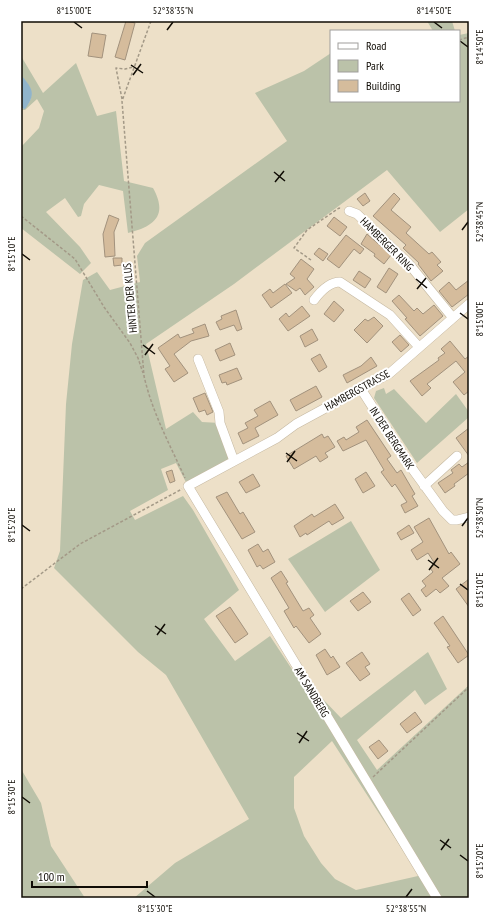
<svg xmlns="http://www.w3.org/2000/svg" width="490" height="919" viewBox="0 0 490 919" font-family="'PT Sans Narrow',sans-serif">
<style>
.green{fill:#bbc2a9;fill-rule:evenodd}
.water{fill:#90b4cb}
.building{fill:#d5bc9c;stroke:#a2927d}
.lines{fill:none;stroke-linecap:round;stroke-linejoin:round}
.minor-casing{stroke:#c5b8a1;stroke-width:10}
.path{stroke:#a39987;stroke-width:1.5;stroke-dasharray:3 2;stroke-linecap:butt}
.minor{stroke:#fff;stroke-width:9}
.ticks{fill:none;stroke:#100c05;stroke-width:1.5}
.labels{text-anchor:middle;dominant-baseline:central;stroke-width:4;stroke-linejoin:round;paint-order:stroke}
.street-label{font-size:11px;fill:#100c05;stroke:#fff}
.neatline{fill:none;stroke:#100c05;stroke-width:1.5}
.ticks-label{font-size:10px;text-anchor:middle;fill:#100c05}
</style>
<rect width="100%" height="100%" fill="#ede0c8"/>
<path class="green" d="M427 21H452L455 31H433Z
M469 33V209L440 232 387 170 234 284 146 344 166 429 193 412 202 422 220 423 234 461 188 486 176 463 161 469 168 490 130 511 135 520 183 496 193 510 239 590 204 619 235 661 270 636 307 692 319 695 341 718 428 652 447 689 425 705 415 690 357 740 377 770 469 685V898H134L175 863 249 819 166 675 138 652 54 568 60 551 66 404 72 344 83 280 97 272 110 290 140 282 137 256 145 243 287 141 255 93 304 71 331 53V101H459V35ZM332 741 419 875 418 876 356 890 335 879 321 863 304 836 294 808V777Z
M21 56 43 93 76 63 97 116 116 111 124 181 153 188C168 215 155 226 128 233L123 191 99 185 84 204 81 216 78 217 65 198 46 212 80 247 91 263 80 274 21 228V147L39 128 44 111 37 99 25 110H21C31 104 35 94 27 83 26 81 22 78 21 75 19 71 21 62 21 56Z
M384 388 386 394 394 389 426 423 456 394 469 412V417L417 463 374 398 376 391Z
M351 521 380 570 325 612 288 559Z
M21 769 41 803 51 846 85 898H21Z"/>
<path class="water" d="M21 75C33 89 36 94 25 109L21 108Z"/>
<path class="building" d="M126 21 135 23 125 60 115 57Z
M92 33 106 35 102 58 88 56Z
M365 193 370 201 363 206 357 199Z
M394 193 400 199 391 210 411 227 406 233 429 254 432 252 441 262 437 265 443 271 431 281 418 264 419 263 403 248 406 245 373 216Z
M109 215 119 219 114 232 115 256 105 257 103 234Z
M334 217 347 227 340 236 327 226Z
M367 234 391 255 384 264 374 256 375 254 361 244Z
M346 235 364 249 360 254 354 249 339 268 327 259Z
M319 248 328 254 323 261 314 254Z
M113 258H122V265L114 266Z
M301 259 314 269 307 279 314 287 305 295 300 288 296 291 286 284 295 278 290 274Z
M389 268 398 274 386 293 377 287Z
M359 271 371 279 365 288 353 280Z
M469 280V294L452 307 439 291 449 282 456 290Z
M285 284 292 293 271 308 262 295 270 289 273 293Z
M399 295 414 311 417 308 423 314 434 305 443 316 420 336 405 319 407 318 392 301Z
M334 301 344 310 334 322 324 314Z
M302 306 310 316 288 331 279 319 286 313 289 317Z
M236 310 242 329 237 331 234 325 220 330 216 322 222 319 221 316Z
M374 317 383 326 367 343 354 330 365 319 368 321Z
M205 324 209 336 191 341 174 354 188 373 174 382 165 369 170 366 158 348 178 334 180 338 194 333 192 329Z
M312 329 318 340 305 347 300 336Z
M400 335 409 345 401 352 392 342Z
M450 341 465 359 469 356V391L464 395 453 382 465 372 456 361 427 384 431 388 422 396 410 381 439 360 438 358 445 353 441 349Z
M230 343 235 355 220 361 215 350Z
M320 354 327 367 319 372 311 359Z
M371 357 377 366 347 383 343 375 361 366Z
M237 368 242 379 227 385 226 382 222 383 219 375Z
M316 386 322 397 296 411 290 400Z
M205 393 213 412 207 415 205 410 199 412 193 398Z
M270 401 278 415 255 428 259 436 243 444 238 433 248 428 245 423 258 416 254 410Z
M367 420 391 456 387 459 397 473 401 470 415 494 412 496 418 506 405 513 401 505 407 502 395 484 392 487 381 472 384 470 366 440 343 451 337 441 344 437 346 440 359 432 356 427Z
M469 428V456L456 438Z
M322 434 324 438 328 436 335 447 325 453 328 457 320 462 316 456 294 469 286 456Z
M469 462V473L454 484 455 486 445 493 438 483 453 473 451 470 459 464 462 467Z
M172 470 175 481 170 483 166 472Z
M366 472 375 486 363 493 355 479Z
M253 474 260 486 246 493 239 482Z
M227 492 240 514 243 512 255 532 242 539 216 497Z
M335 504 344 518 332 525 329 521 307 535 306 533 300 537 294 526 312 514 314 517Z
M429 518 449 554 451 552 460 564 442 578 449 586 440 593 436 589 426 597 421 590 426 586 422 581 433 572 430 568 435 564 428 553 417 560 411 550 423 542 414 527Z
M409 525 414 533 401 540 397 533Z
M258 544 263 552 268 549 275 562 263 569 260 565 257 567 248 550Z
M281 571 288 582 286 583 303 611 309 608 314 615 310 618 321 634 309 643 296 626 294 628 284 611 289 608 271 578Z
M469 579V607L456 589Z
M363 592 371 602 358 611 350 601Z
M409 593 421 610 413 616 401 599Z
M230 607 248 634 235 643 216 616Z
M443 616 469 655 458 663 447 647 450 646 434 623Z
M325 649 331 658 333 656 340 667 327 675 316 655Z
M362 652 370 664 365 667 370 674 360 681 346 663Z
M415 712 422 722 407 733 400 724Z
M379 740 388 751 378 759 369 747Z"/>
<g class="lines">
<defs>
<path id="minor" d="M349 211 357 214 409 264 453 318
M314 300C320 292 329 282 340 282L390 315 419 347
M198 359 219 412 220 423 234 461
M361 389 411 467 443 511 452 520H457L469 517
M424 486 457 456
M437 898 188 486 277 438 296 424 390 373 469 304"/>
</defs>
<use href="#minor" class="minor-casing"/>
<path class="path" d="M151 21 122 101 144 376C152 412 170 445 185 478
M459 40 469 37
M122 99 116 68 125 69 133 67
M21 216 75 259 104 307 130 343 138 358 143 373
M311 260 294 248 307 230 339 208 342 209
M21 589 80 544 182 489
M373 777 469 687"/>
<use href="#minor" class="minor"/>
</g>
<path class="ticks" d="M74 22 82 28M434 22 442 28M167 30 173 22M460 41 468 47M131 65 143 73M133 75 141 64M274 172 285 181M275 182 284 171M462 230 468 222M22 254 30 260M416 279 427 288M417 289 426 278M460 313 468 319M143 345 155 354M145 355 153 344M286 453 297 461M287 462 295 451M22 525 30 531M462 526 468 518M428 560 439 568M429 570 438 558M460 584 468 590M155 626 166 634M157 635 165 624M297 733 309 741M299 743 307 731M22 797 30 803M440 840 451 848M441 850 449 839M460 855 468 861M147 891 155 897M406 897 412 889"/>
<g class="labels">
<g class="street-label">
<text transform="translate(387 244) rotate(45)">HAMBERGER RING</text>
<text transform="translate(130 298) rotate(-95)">HINTER DER KLUS</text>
<text transform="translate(357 390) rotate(-29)">HAMBERGSTRASSE</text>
<text transform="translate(392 438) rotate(57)">IN DER BERGMARK</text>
<text transform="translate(312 692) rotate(59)">AM SANDBERG</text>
</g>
</g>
<rect width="490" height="919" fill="none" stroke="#ffffff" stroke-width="44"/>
<rect x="330" y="30" width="130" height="72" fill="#ffffff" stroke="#9f9e9b"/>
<rect x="338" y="43" width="20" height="6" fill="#ffffff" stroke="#9f9e9b"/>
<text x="366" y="50" font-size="12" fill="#100c05">Road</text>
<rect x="338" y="60" width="20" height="12" fill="#bbc2a9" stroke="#9f9e9b"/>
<text x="366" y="70" font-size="12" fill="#100c05">Park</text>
<rect x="338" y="80" width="20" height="12" fill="#d5bc9c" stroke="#9f9e9b"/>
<text x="366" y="90" font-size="12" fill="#100c05">Building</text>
<path d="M32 881v6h115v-6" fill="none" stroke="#100c05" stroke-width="2"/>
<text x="38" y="881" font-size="12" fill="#100c05" stroke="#ffffff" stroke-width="3" paint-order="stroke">100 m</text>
<rect x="22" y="22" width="446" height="875" class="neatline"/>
<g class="ticks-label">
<text x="74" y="14">8°15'00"E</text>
<text x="173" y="14">52°38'35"N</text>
<text x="434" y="14">8°14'50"E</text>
<text transform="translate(479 47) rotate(-90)" y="4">8°14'50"E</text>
<text transform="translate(479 222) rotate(-90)" y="4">52°38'45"N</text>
<text transform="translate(11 254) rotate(-90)" y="4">8°15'10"E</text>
<text transform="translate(479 319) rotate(-90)" y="4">8°15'00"E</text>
<text transform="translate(479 518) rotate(-90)" y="4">52°38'50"N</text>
<text transform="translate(11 525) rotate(-90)" y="4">8°15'20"E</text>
<text transform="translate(479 590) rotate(-90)" y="4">8°15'10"E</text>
<text transform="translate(11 797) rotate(-90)" y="4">8°15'30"E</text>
<text transform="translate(479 861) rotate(-90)" y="4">8°15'20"E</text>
<text x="155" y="912">8°15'30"E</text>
<text x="406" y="912">52°38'55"N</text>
</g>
</svg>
